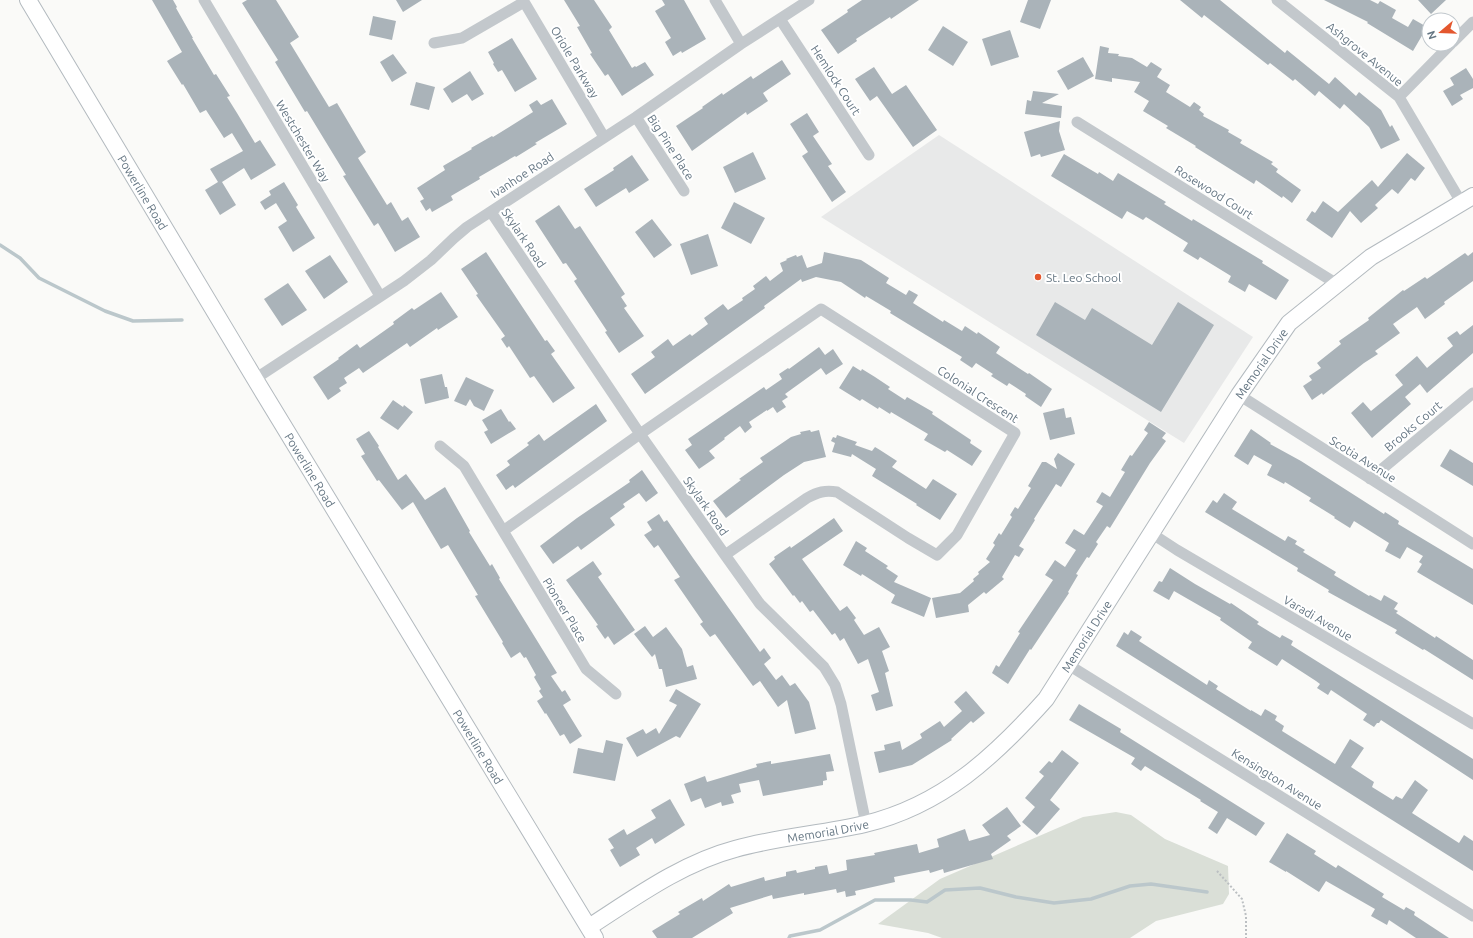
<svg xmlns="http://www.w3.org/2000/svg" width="1473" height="938" viewBox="0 0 1473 938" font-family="Ubuntu,sans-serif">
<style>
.built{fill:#e8e9e9}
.green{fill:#dadfd7}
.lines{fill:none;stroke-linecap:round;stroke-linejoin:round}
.stream{stroke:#bbc7cb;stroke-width:3.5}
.building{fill:#aab3b9}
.secondary-casing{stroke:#b3babf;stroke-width:18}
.path{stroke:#bbbfc2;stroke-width:2;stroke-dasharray:2 2;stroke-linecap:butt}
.street{stroke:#c3c8cc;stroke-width:11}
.secondary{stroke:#fff;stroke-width:16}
.poi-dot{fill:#e4572e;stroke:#fff;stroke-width:1.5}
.labels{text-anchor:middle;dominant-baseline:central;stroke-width:4;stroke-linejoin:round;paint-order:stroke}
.street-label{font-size:12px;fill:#657683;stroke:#fff}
.poi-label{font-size:12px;fill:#657683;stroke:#fff;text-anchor:start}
</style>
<rect width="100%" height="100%" fill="#fafaf8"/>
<path class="built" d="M939 135 1253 337 1184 443 821 217Z"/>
<path class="green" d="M1116 812 1131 815 1165 839 1228 866 1229 894 1223 904 1156 921 1130 938H942L928 933 878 924 940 879 1083 817Z"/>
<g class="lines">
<path class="stream" d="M0 245 20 258 39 278 105 311 133 321 182 320
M789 938 790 936 820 930 875 900H911L927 902 945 890 980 888 1016 897 1054 903 1091 899 1130 886 1151 884 1207 892"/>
</g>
<path class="building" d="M152 0H173L177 7 176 8 193 38H192L214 75 216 74 230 96 227 97 237 113 255 143 260 140 276 165 251 180 244 168 222 182 236 205 220 215 205 190 218 182 210 169 243 151 232 133 224 138 206 110 200 113 183 84 182 85 167 61 182 52Z
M247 0H276L299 37 290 43 329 107 337 103 366 152 358 158 387 205 391 202 402 221 408 217 420 237 395 252 378 223 374 226 343 176 346 175 324 139 307 111 305 112 275 62 278 60 242 3Z
M396 0H422L403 12Z
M564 0H594L612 27 609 30 632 68 635 66 636 67 645 62 654 75 622 96 608 74 605 76 590 54 592 53 577 27 580 26Z
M662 0H684L706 39 682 53 681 51 673 56 665 42 671 38 655 11 665 5Z
M862 0H919L891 19 890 17 856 39 857 41 838 54 821 30 848 12 847 10Z
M1028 0H1051L1040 29 1020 22Z
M1180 0H1220L1285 53 1287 50 1329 84 1335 77 1356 96 1359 92 1381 110 1390 127 1392 125 1400 140 1381 149 1369 127 1344 104 1340 109 1319 91 1315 96 1295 79 1293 81 1270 63 1268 65 1204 15 1202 18Z
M1324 0H1370L1378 4 1380 1 1396 10 1392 18 1408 27 1413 19 1427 27 1413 51 1367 23 1368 22Z
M1418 0H1446L1431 14Z
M373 16 396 21 392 40 369 35Z
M943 26 968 42 953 66 928 50Z
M1010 30 1019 57 991 66 982 39Z
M512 38 537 79 515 92 502 70 498 72 493 64 494 63 488 52Z
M1100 46 1109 48 1108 53 1119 54 1118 56 1132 58 1147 67 1151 62 1162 69 1157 77 1170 85 1166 92 1190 107 1194 102 1201 107 1199 110 1204 114 1203 116 1229 130 1228 132 1242 140 1240 143 1273 162 1271 164 1278 169 1276 172 1301 190 1292 203 1283 196 1282 198 1256 180 1254 184 1195 147 1196 146 1166 128 1168 126 1143 111 1149 101 1134 92 1140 82 1112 78V82L1095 79Z
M393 54 407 73 392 82 380 62Z
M1083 57 1094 76 1068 90 1057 71Z
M782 60 791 74 763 93 768 101 747 115 746 112 692 151 676 126 703 108 702 107 722 93 723 95 751 76 753 79Z
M874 67 892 94 906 85 937 130 913 147 877 96 870 101 855 79Z
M1466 68 1473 79V88L1460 95 1463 99 1452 106 1443 91 1454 85 1450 78Z
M470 71 484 94 472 101 467 94 452 103 443 89Z
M416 82 435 87 429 110 410 105Z
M1033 91 1059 94 1042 103 1062 106 1061 118 1025 114 1027 100 1031 101Z
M552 99 567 124 535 143 537 144 516 157 515 156 479 177 480 179 451 196 453 200 432 212 430 208 426 211 420 201 424 199 417 188 445 170 443 166 472 149 471 148 492 136 493 137 533 112 529 105 537 100 541 105Z
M807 113 819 132 813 136 832 164 828 166 846 192 832 202 802 156 808 152 790 124Z
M1060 121 1059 131 1065 150 1041 157 1040 154 1031 157 1024 132Z
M753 152 766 179 735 193 723 167Z
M1407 153 1425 168 1415 181 1411 178 1398 194 1392 189 1375 205 1378 208 1361 223 1350 211 1332 238 1306 220 1312 211 1315 213 1323 201 1338 212 1372 180 1378 187Z
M1064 154 1098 174 1099 172 1113 181 1118 173 1166 202 1164 204 1192 221 1193 219 1263 261 1262 263 1289 280 1276 300 1249 284 1245 292 1228 282 1231 276 1200 257 1198 260 1183 251 1188 243 1146 217 1143 220 1127 211 1122 219 1051 176Z
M632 155 649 180 629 193 626 188 596 207 584 189 614 170 613 168Z
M284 182 298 205 296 207 315 238 293 252 278 227 287 221 276 203 265 210 260 202 271 195 269 191Z
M734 202 765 218 751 244 721 228Z
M559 205 575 229 580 226 625 294 621 297 627 306 624 308 644 336 619 353 605 332 607 331 574 281 577 279 566 263 563 264 535 221Z
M652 219 672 245 654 258 635 232Z
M708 234 718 266 691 275 680 244Z
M486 252 545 341 547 340 555 351 551 354 575 388 553 403 534 376 530 378 509 346 507 348 501 339 505 336 476 295 478 294 461 269Z
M824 252 861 260 889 278 886 283 906 295 909 290 918 295 913 303 943 322 944 320 962 331 965 326 977 334 978 332 1000 347 996 353 1028 374 1029 373 1052 389 1041 407 1025 396 1026 394 1009 383 1007 386 991 376 993 374 976 363 972 368 960 360 962 357 890 313 891 311 866 296 865 298 841 282 816 277 802 282 801 279 764 306 765 308 645 394 631 374 655 357 651 352 668 339 673 346 690 334 692 336 708 324 704 318 723 304 728 310 743 300 742 298 755 289 753 286 766 276 770 281 783 271 780 263 787 260 786 259 796 255 797 257 802 255 807 268 822 263Z
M1473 252V281L1444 302 1445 304 1425 319 1417 307 1393 324 1400 333 1375 351 1378 354 1364 363 1323 395 1322 393 1312 400 1303 386 1312 380 1309 376 1321 368 1317 363 1341 344 1339 341 1369 320 1368 318 1403 290 1404 291 1425 277 1427 279 1465 253 1468 256Z
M330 255 348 282 324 299 305 271Z
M288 283 307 310 282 326 264 299Z
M441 292 458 317 438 330 437 328 410 347 407 343 363 373 359 368 344 378 347 383 339 388 341 391 328 400 313 377 339 359 338 358 357 344 360 348 394 324 393 322 412 308 414 310Z
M1055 302 1085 320 1092 308 1152 345 1178 302 1214 325 1161 412 1036 335Z
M1473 325V353L1427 393 1420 384 1405 397 1411 404 1372 438 1351 413 1363 402 1371 411 1403 385 1395 375 1417 356 1427 368 1453 346 1447 338 1457 331 1460 335Z
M819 347 825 355 833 349 843 364 826 375 821 368 785 394 788 397 782 401 786 407 777 413 773 407 767 411V410L749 422 752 427 745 433 740 426 724 438 725 439 709 451 715 458 699 469 685 450 692 445 688 439 764 387 766 390 782 379 779 374 788 368 789 369Z
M853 366 861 371 862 369 875 377 890 387 888 389 905 400 907 397 933 412 932 414 971 440 970 443 982 451 972 466 947 450 945 452 924 440 928 434 891 412 890 414 879 407 878 409 862 399 860 401 839 388Z
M442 374 445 387H447L449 398 425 404 420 379Z
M466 377 494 390 484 411 474 406 470 399 466 406 454 401Z
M393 400 403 407 404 405 413 412 398 430 380 418Z
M596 404 607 421 515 488 513 485 506 490 496 475 510 465 507 461 529 445 527 443 539 434 544 441Z
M1064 408 1066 418 1071 417 1075 434 1050 440 1043 413Z
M501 409 509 422 510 421 516 429 491 444 484 432 488 430 482 420Z
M1149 422 1166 433 1162 438 1166 441 1150 463 1110 528 1107 526 1096 542 1098 544 1089 558 1087 557 1076 574 1078 575 1068 592 1069 593 1031 650 1030 649 1008 684 992 673 996 665 999 667 1020 633 1018 632 1053 580 1045 575 1055 560 1065 567 1076 550 1065 543 1074 529 1084 535 1103 506 1096 502 1102 492 1110 497 1125 472 1121 470 1130 455 1132 456 1148 433 1144 430Z
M1251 429 1271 443 1270 444 1301 461 1384 514 1385 512 1399 521 1398 524 1473 569V605L1417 572 1422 564 1419 562 1423 556 1407 547 1400 559 1385 551 1389 543 1354 521 1350 528 1334 518 1335 517 1309 501 1311 498 1285 482 1284 484 1267 475 1272 465 1254 455 1248 465 1234 456Z
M810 430 811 432 819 430 826 457 804 462 784 475 726 518 713 501 741 480 739 479 763 462 760 458 791 437 801 434 800 432Z
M369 431 379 446 378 447 398 480 406 474 425 500 445 487 470 531 469 532 490 566 492 564 500 578 499 579 557 673 551 676 562 692 565 690 571 700 563 705 582 736 570 744 564 734 560 736 546 713 545 714 537 701 543 697 539 691 541 689 534 677 536 675 526 657 524 658 520 652 511 658 502 643 503 642 475 596 478 595 448 545 441 549 413 502 402 510 379 480 377 481 361 456 365 454 356 439Z
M837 435 857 442 855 445 872 451 875 447 880 450 897 461 892 467 926 489 933 479 957 494 940 520 916 505 917 504 872 476 876 469 852 454 851 457 832 452 835 443 831 441 833 437 836 438Z
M1450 449 1473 463V486L1440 466Z
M1058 453 1075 464 1061 487 1056 484 1034 519 1035 520 1019 546 1024 549 1019 557 1015 555 1002 577 1004 579 986 594 984 592 968 605 969 612 936 618 932 598 960 593 974 581 973 579 979 574 978 572 990 562 986 559 995 545 993 543 999 533 1001 535 1012 517 1010 515 1015 507 1018 509 1031 488 1028 486 1042 462H1046L1057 469 1054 459Z
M642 470 658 493 646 502 639 493 623 504 625 507 610 518 615 525 581 550 578 546 553 564 540 546 577 518 630 482 629 480Z
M1224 493 1237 502 1232 509 1285 541 1288 536 1297 541 1295 544 1305 550 1303 552 1336 572 1334 575 1369 596 1370 595 1381 601 1384 595 1398 603 1394 609 1398 611 1396 613 1435 638 1436 636 1473 660V680L1424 649 1423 650 1395 633 1397 630 1328 592 1329 590 1297 571 1298 568 1205 512 1213 500 1217 503Z
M659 514 664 522 667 520 693 558 760 652 764 648 771 658 764 664 776 680 782 675 790 686 795 683 809 702 816 729 795 734 787 700 778 707 760 681 753 686 715 634 710 637 700 624 703 622 674 580 680 577 658 545 654 548 644 535 652 530 647 522Z
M834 518 843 531 802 559 840 611 847 606 856 618 854 620 864 635 879 627 890 647 882 651 889 671 885 673 893 706 876 711 871 695 879 692 868 659 858 664 844 638 840 641 835 633 832 635 813 610 810 612 802 601 800 603 794 595 793 596 769 564 775 559 774 557 790 546 791 548Z
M856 541 867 548 865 551 888 566 886 568 898 576 894 582 931 598 924 617 891 603 895 595 862 574 861 576 843 565Z
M593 561 602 574 598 577 635 630 614 645 608 636 605 639 596 626 598 625 566 580Z
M1170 568 1195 584 1230 604 1231 603 1259 622 1257 624 1280 638 1282 635 1293 641 1291 645 1473 759V780L1381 720 1379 723H1377L1374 727 1363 720 1367 714 1331 690 1328 695 1317 688 1320 684 1316 681 1282 659 1277 666 1248 648 1252 642 1220 620 1221 618 1174 591 1169 600 1153 591 1159 581 1162 582Z
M645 626 653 637 666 627 682 649 687 667 693 665 697 679 666 687 662 669H659L655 654 652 657 634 634Z
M1131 630 1142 637 1139 641 1207 685 1209 680 1218 686 1216 689 1251 711V710L1261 716 1265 709 1277 716 1275 720 1284 726 1282 731 1335 764 1350 739 1364 748 1351 767 1374 782 1372 787 1393 800 1396 796 1402 799 1415 780 1428 790 1412 813 1459 843 1464 835 1473 841V871L1116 646 1124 632 1128 635Z
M676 689 701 704 680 738 676 736 637 757 626 738 643 729 646 734 656 728 659 734 677 705 669 701Z
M966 691 985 713 973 723 971 721 951 739 952 740 912 765 879 773 874 752 885 750 884 745 900 741 902 750 922 738 920 734 940 721 944 727 962 711 954 702Z
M1079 704 1121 729 1120 732 1265 823 1256 836 1227 818 1217 834 1208 828 1218 812 1200 801 1201 800 1145 766 1141 771 1131 764 1135 758 1069 720Z
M606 740 623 744 615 781 573 773 578 748 603 753Z
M1062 750 1079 763 1050 800 1060 809 1037 835 1022 822 1035 807 1025 798 1044 776 1039 772 1049 761 1052 763Z
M830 754 834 771 826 772 827 780 823 781V785L763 796 759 780 739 784 741 792 731 795 734 803 722 806 721 802 705 808 701 798 691 802 684 784 705 776 707 782 757 767 756 764 771 761V764Z
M670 799 685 825 655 844 652 838 636 848 640 855 620 867 610 850 614 848 608 839 624 829 627 835 656 818 651 810Z
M1007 807 1021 826 1007 836 1011 840 991 854 993 859 944 873 943 869 930 873 929 870 894 877 895 882 855 891 856 895 846 897 845 891 837 893 836 889 804 895V893L773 899 772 895 730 908 733 913 692 938H657L652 931 680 914 678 912 702 898 703 901 729 884 731 887 764 877 765 881 786 876V872L796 870 797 873 815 869V867L827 865 829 874 847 870 846 860 875 855 874 853 917 844 919 853 939 847 937 839 965 829 969 841 990 835 982 825Z
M1287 833 1316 851 1314 854 1336 868 1338 865 1384 894 1382 897 1404 910 1406 907 1415 912 1414 915 1449 938H1416L1389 920 1387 925 1371 916 1375 909 1326 881 1319 892 1286 871V872L1269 862Z"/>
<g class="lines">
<defs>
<g id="secondary">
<path id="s1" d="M28 0 255 379 595 938"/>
<path id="s2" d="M589 927C634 898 682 863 735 849 777 837 822 834 865 824 943 805 995 756 1046 699L1239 395 1289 323 1371 257 1473 196"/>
</g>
</defs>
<use href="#secondary" class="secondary-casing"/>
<path class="path" d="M1217 871 1242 899 1246 916V938"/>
<path class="street" d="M204 0 380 296
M523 0 604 137
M715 0 741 44
M1277 0 1399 97 1461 202
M780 19 869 155
M1453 42 1473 22
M434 43 462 38 524 2
M1399 97 1451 44
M636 117 684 191
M1077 122 1337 284
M491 212 640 434 725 555 760 604 824 667 835 685 841 704 866 824
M255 379 404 281 431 260 454 238 467 227 636 117 741 44 809 0
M1239 395 1473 544
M440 446 464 466 586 669 616 694
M1370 479 1473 393
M503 531 640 434 821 309 1015 433 957 535 937 555 908 538 837 492C825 490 818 492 807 498L725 555
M1151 533 1177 550 1473 724
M1067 664 1473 916"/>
<use href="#secondary" class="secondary"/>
</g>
<circle class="poi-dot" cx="1038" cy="277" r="4"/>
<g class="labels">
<g class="street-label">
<text transform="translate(1365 54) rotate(39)">Ashgrove Avenue</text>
<text transform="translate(575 62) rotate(59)">Oriole Parkway</text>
<text transform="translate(836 80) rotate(57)">Hemlock Court</text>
<text transform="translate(303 141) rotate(59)">Westchester Way</text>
<text transform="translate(671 147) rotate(57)">Big Pine Place</text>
<text transform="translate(522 175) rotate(-33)">Ivanhoe Road</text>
<text stroke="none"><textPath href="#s1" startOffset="224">Powerline Road</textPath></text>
<text transform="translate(1214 192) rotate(32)">Rosewood Court</text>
<text transform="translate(524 238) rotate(56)">Skylark Road</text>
<text stroke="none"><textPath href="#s2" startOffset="921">Memorial Drive</textPath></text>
<text transform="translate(978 394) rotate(33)">Colonial Crescent</text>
<text transform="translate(1413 426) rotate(-40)">Brooks Court</text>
<text transform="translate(1363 459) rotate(32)">Scotia Avenue</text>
<text stroke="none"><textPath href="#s1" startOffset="548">Powerline Road</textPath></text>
<text transform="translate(706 506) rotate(55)">Skylark Road</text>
<text transform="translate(565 610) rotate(59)">Pioneer Place</text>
<text transform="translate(1318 618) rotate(30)">Varadi Avenue</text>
<text stroke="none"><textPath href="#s2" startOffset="597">Memorial Drive</textPath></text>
<text stroke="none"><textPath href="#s1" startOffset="872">Powerline Road</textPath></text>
<text transform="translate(1277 779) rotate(32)">Kensington Avenue</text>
<text stroke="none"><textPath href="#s2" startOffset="261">Memorial Drive</textPath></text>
</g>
<g class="poi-label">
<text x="1046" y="277">St. Leo School</text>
</g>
</g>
<g transform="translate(1441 32) rotate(251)"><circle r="19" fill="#ffffff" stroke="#c1c8cd"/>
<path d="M0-3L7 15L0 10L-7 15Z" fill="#e4572e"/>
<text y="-6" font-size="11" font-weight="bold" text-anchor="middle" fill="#657683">N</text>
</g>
</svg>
